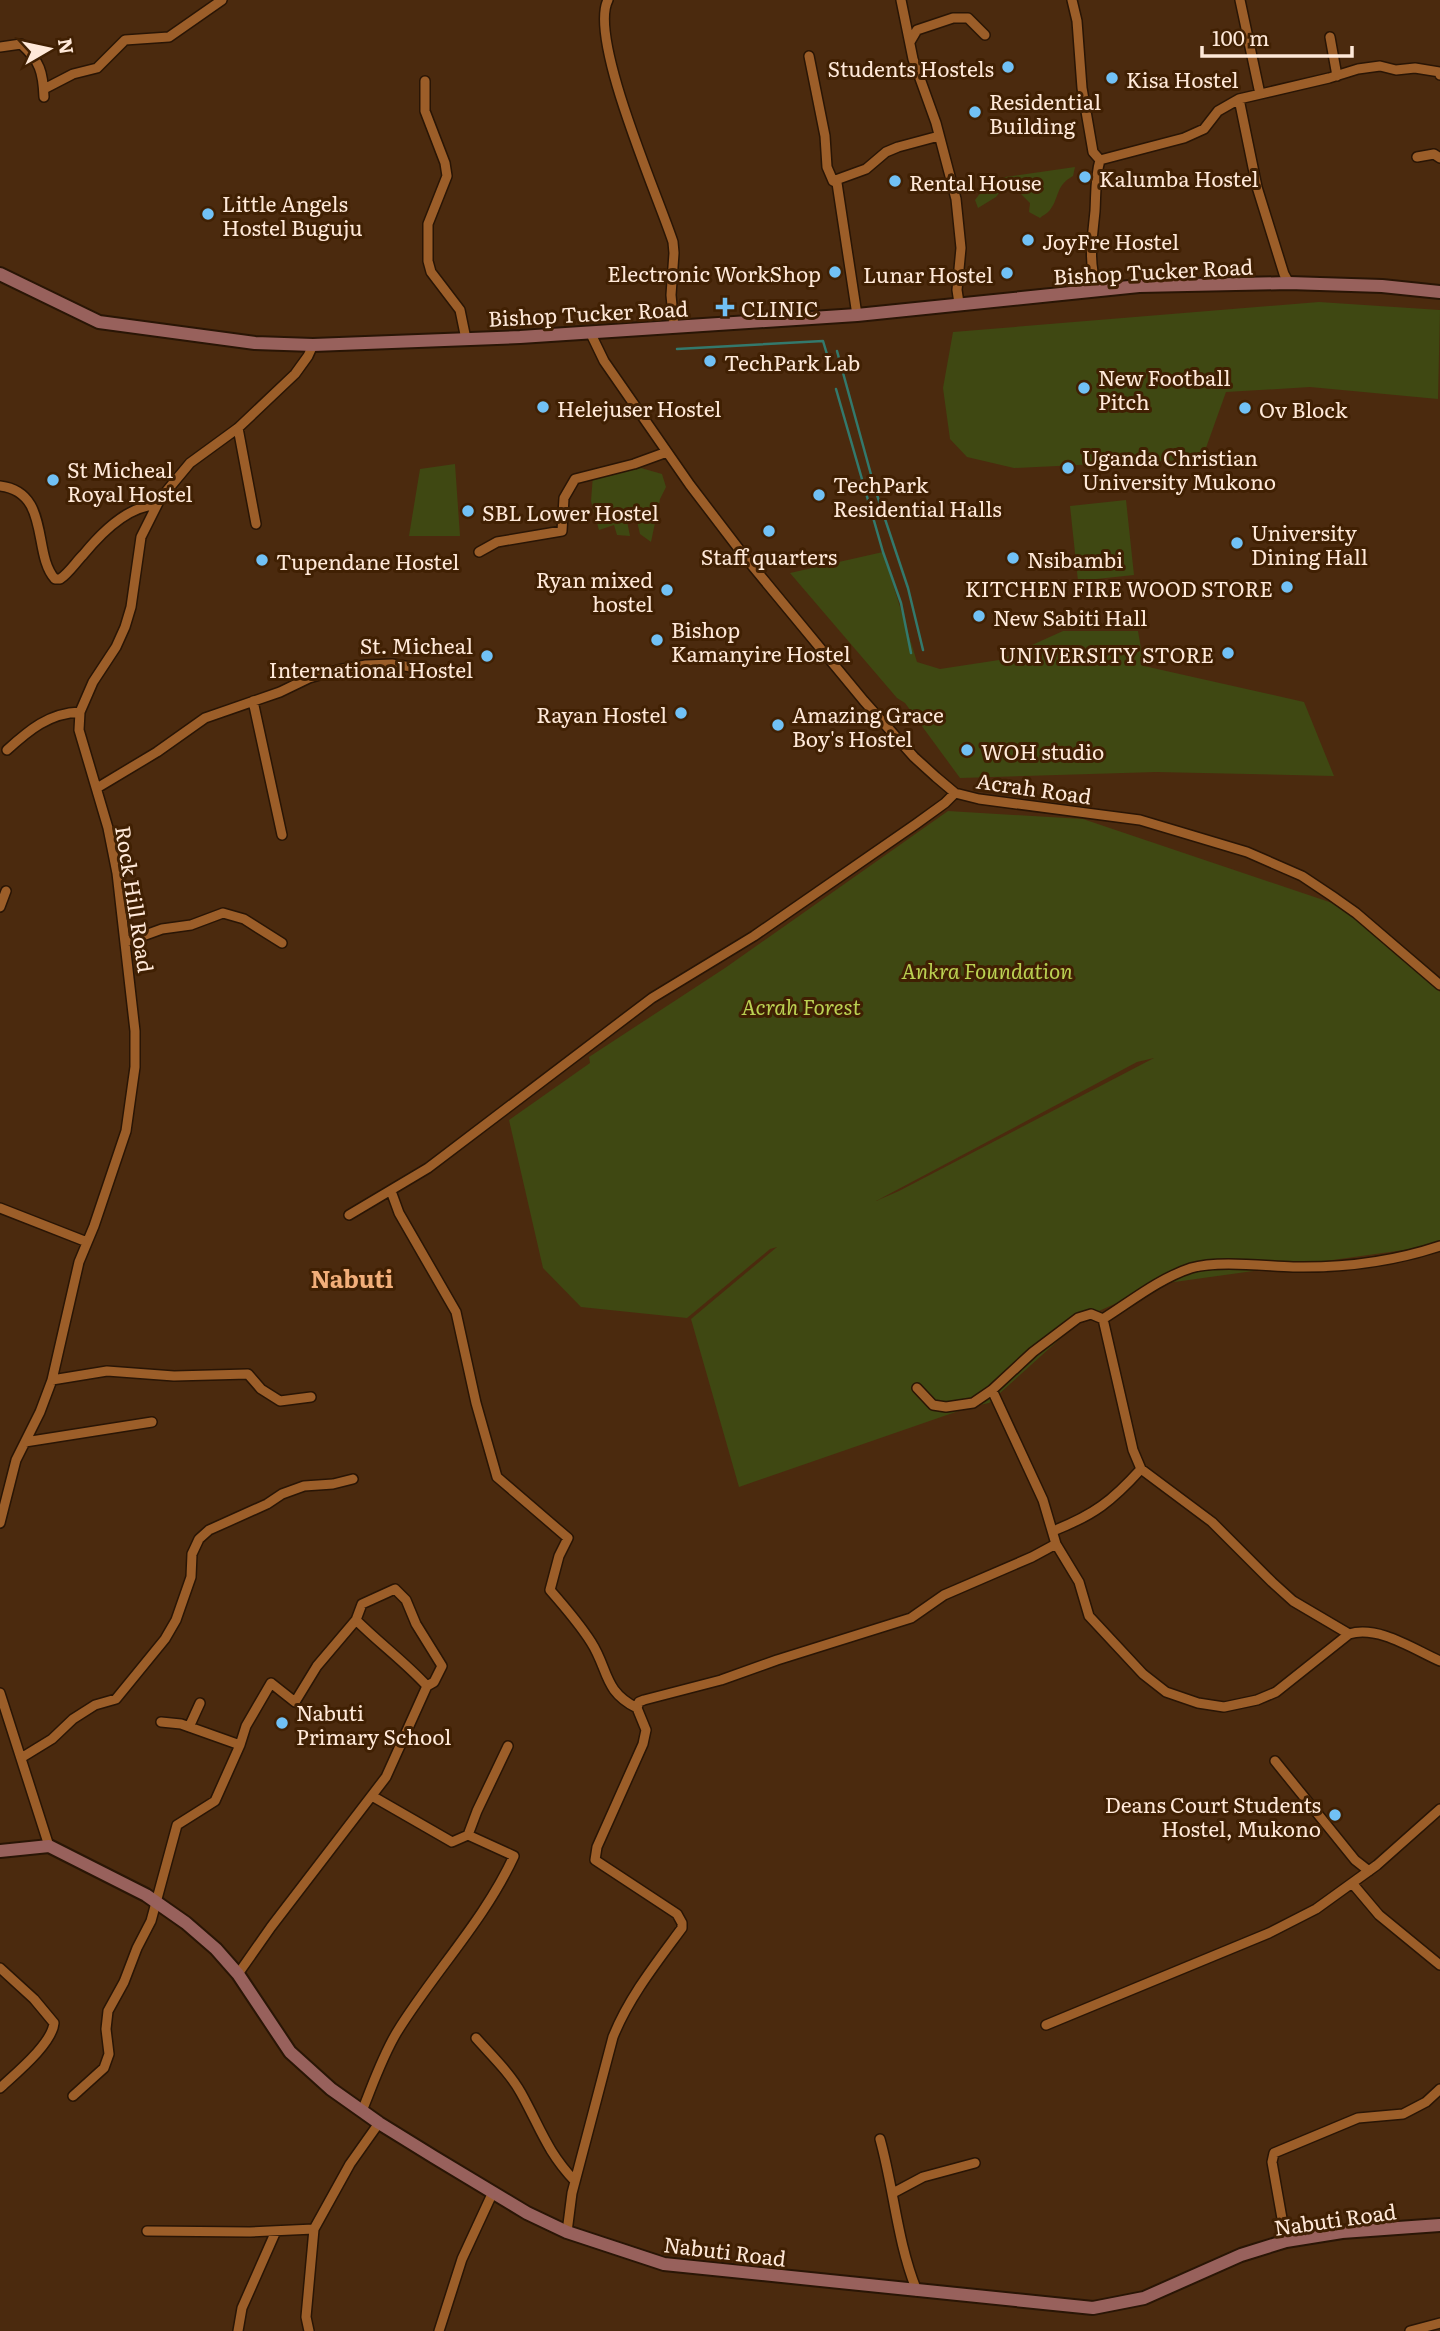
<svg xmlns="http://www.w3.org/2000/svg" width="1440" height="2331" viewBox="0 0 1440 2331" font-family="Literata,serif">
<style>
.green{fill:#3f4812;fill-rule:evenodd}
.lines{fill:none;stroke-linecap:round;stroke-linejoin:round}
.stream{stroke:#33796c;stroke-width:2.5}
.street-casing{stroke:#291505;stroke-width:12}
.secondary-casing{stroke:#291505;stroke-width:16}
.street{stroke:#9c5e29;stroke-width:9}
.secondary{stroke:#98615c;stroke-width:12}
.poi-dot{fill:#71c1f5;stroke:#402003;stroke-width:2.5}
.labels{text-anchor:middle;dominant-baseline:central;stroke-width:6;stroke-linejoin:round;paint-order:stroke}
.poi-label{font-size:21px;fill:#ffe9d9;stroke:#402003;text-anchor:start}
.street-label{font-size:21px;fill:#ffe9d9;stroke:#402003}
.park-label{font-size:21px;font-style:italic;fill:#bbd152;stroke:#402003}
.quarter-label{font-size:24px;font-weight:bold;fill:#f2ae79;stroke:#402003}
</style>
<rect width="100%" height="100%" fill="#4b2a0e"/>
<path class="green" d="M1075 167 1073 176C1055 186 1060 197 1050 210 1047 214 1043 215 1040 218L1029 212 1030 203 1008 181 996 197 978 208 975 200 991 179Z
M1319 302 1440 310 1438 399 1310 387 1226 392 1202 459 1014 468 967 457 950 439 943 388 953 332Z
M455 464 460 536H409L420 469Z
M641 468 662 474 666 487 660 499 651 542 640 534 636 517 627 521 630 536 617 535 614 525 599 530 591 501 593 475Z
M1126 500 1134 575 1078 581 1070 506Z
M883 552 917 662 940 669 999 660 1063 631H1138L1144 666 1304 702 1334 776 1156 772 960 778 905 703 897 698 790 573Z
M948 811 1083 819 1362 913 1360 916 1440 992V1245L1160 1284 1083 1318 989 1403 970 1407 739 1487 691 1319 777 1247 770 1249 687 1318 581 1307 543 1268 509 1120 590 1063 589 1057 725 968ZM1154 1058 899 1191 876 1201 1137 1062Z"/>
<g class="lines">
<path class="stream" d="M677 349 823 341 832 371
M837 351 875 489 908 588 923 650
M836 389 883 552 901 603 911 653"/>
<defs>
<path id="street" d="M608 0C588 38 658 196 673 242L674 253 671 295 674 327
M901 0 913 59 936 123 956 199 961 248 957 290 959 303
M1072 0 1077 21 1082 88 1093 152 1100 160
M1240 0 1260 94
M1330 37 1337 76
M910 42 917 30 953 18H968L985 35
M0 47 21 44C40 61 43 72 44 97
M809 56 825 136 827 167 833 181
M425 81V111L445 163 447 176 428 224V261L431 272 460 310 466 339
M44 89 73 74 97 68 125 40 169 37 222 0
M1239 99 1257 187 1284 274 1289 283
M1417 157 1434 154 1440 158
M1097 290C1088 258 1092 243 1095 211 1096 194 1095 177 1100 160L1184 138 1204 129 1218 111 1239 99 1329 78 1358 69 1380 66 1396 70 1415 68 1440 72V75
M857 315 837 183 833 181 866 169 886 152 898 147 939 136
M590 332 604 361 690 485 745 557 864 701 914 757 936 777 955 793 979 799 1140 820 1247 852 1302 876 1332 896 1356 913 1440 985
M238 428 256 524
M0 486C51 492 32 554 55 579H60C69 573 75 563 83 555 101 533 127 506 156 505
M479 552 497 542 562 531 564 498 575 479 634 464 667 452
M253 701 282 835
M7 750C29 730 49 713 80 712
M97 788 157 752 205 718 280 692 309 678 338 670 366 665 392 664 436 671
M0 907 6 891
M126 942 162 929 191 925 223 913 244 919 282 943
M391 1191 399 1213 456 1312 476 1403 497 1477 568 1538 559 1556 550 1590C564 1606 579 1623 591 1642 609 1670 603 1691 637 1708L646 1730 643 1744 597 1847 595 1860 677 1914 682 1923V1928C657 1962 629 1997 613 2037L572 2193 567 2232
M0 1208 87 1242
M349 1215 428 1168 652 998 754 936 916 824 945 803 955 793
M1103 1319C1130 1302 1160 1278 1191 1268 1218 1260 1264 1266 1293 1267 1343 1268 1392 1262 1440 1246
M52 1380 107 1371 174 1376 248 1374 261 1389 280 1401 311 1397
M917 1388 933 1405 946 1407 973 1403 992 1390 1033 1352 1078 1318 1091 1314 1103 1319 1133 1450 1141 1469 1212 1522 1272 1582 1293 1601 1349 1634
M992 1390 1043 1500 1056 1544 1079 1582 1089 1616 1143 1674 1166 1692 1198 1703 1224 1707 1257 1700 1276 1692 1349 1634C1378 1625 1413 1649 1440 1661
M25 1442 152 1422
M0 1523 16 1460 40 1412 52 1380 79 1262 94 1226 126 1131 135 1067V1031L117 873 108 828 79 730 80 712 93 682 116 647 125 627 131 607 141 537 160 499 190 463 238 428 295 374 308 356 313 345
M1053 1531C1094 1515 1112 1501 1141 1469
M0 1693 49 1846
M637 1708 639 1702 644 1700 721 1680 777 1660 911 1618 944 1595 1032 1557 1056 1544
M189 1727 200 1703
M240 1745 246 1726 271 1683 295 1702 317 1666 356 1620
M21 1758 52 1739 73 1719 95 1705 116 1699 165 1639 176 1620 191 1577 192 1554 199 1539 209 1530 267 1504 282 1494 304 1486 333 1484 353 1479
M1275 1761 1355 1860 1369 1871
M468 1835 477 1811 508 1746
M1352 1883 1379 1915 1440 1965
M0 1968 34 1999 54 2023C52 2044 15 2074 0 2088
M238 1974 271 1927 386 1777 427 1686C405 1662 379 1643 356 1620L362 1604 395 1589 406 1600 416 1624 442 1666 434 1682 427 1686
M1046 2025 1269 1933 1316 1909 1377 1865 1440 1809
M476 2038C492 2056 510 2073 521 2093 540 2127 547 2152 575 2181
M73 2096 104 2068 109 2054 106 2029 108 2011 124 1982 137 1948 151 1921 177 1825 215 1801 240 1745 181 1724 161 1722
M362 2111C373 2084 382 2057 397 2032 434 1972 484 1921 514 1856L468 1835 452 1842 372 1796
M880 2139C894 2189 897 2242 917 2291
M893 2193 923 2177 975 2163
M147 2231 250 2232 314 2229
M1286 2241 1272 2162 1274 2153 1358 2118 1403 2114 1426 2102 1440 2089
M238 2331 242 2308 276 2231
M309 2331 306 2317 314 2229 350 2164 379 2123
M439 2331 462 2259 493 2192
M1410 2331 1440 2323"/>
<path id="secondary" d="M0 274 99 322 255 343 313 345 520 337 857 315 1139 286 1289 283 1382 286 1440 292
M0 1851 49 1846 146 1895 186 1923 216 1949 238 1974 290 2052 331 2089 379 2123 434 2157 527 2213 567 2232 664 2264 1093 2308 1144 2298 1241 2255 1286 2241 1342 2232 1440 2225"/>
</defs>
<use href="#street" class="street-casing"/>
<use href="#secondary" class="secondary-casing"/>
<use href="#street" class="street"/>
<use href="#secondary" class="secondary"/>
</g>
<g class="poi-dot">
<circle cx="1008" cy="67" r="7"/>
<circle cx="1112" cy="78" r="7"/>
<circle cx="975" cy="112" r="7"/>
<circle cx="1085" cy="177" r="7"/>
<circle cx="895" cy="181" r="7"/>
<circle cx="208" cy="214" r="7"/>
<circle cx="1028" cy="240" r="7"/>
<circle cx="835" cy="272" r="7"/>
<circle cx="1007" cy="273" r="7"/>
<path d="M721.5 296.5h7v7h7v7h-7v7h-7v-7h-7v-7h7z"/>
<circle cx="710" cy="361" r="7"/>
<circle cx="1084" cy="388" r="7"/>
<circle cx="543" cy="407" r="7"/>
<circle cx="1245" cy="408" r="7"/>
<circle cx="1068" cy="468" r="7"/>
<circle cx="53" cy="480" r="7"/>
<circle cx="819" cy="495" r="7"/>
<circle cx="468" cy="511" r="7"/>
<circle cx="769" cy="531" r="7"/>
<circle cx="1237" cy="543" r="7"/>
<circle cx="1013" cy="558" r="7"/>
<circle cx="262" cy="560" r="7"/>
<circle cx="1287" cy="587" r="7"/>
<circle cx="667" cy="590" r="7"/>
<circle cx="979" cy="616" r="7"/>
<circle cx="657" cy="640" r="7"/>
<circle cx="1228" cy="653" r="7"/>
<circle cx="487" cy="656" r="7"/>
<circle cx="681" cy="713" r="7"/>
<circle cx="778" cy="725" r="7"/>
<circle cx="967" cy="750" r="7"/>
<circle cx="282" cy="1723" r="7"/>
<circle cx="1335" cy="1815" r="7"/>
</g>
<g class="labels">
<g class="poi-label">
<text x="994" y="67" text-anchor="end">Students Hostels</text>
<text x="1126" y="78">Kisa Hostel</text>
<text x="989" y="100">Residential<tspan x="989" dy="24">Building</tspan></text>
<text x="1099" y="177">Kalumba Hostel</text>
<text x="909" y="181">Rental House</text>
<text x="222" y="202">Little Angels<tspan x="222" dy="24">Hostel Buguju</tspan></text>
<text x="1042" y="240">JoyFre Hostel</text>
<text x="821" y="272" text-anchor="end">Electronic WorkShop</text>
<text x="993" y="273" text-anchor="end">Lunar Hostel</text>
<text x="741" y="307">CLINIC</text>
<text x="724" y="361">TechPark Lab</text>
<text x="1098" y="376">New Football<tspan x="1098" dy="24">Pitch</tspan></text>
<text x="557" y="407">Helejuser Hostel</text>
<text x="1259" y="408">Ov Block</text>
<text x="1082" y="456">Uganda Christian<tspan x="1082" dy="24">University Mukono</tspan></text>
<text x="67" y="468">St Micheal<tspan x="67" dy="24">Royal Hostel</tspan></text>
<text x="833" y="483">TechPark<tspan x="833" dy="24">Residential Halls</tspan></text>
<text x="482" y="511">SBL Lower Hostel</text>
<text x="1251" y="531">University<tspan x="1251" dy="24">Dining Hall</tspan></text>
<text x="769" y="555" text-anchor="middle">Staff quarters</text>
<text x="1027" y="558">Nsibambi</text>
<text x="276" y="560">Tupendane Hostel</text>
<text x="653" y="578" text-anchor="end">Ryan mixed<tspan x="653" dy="24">hostel</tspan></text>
<text x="1273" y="587" text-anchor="end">KITCHEN FIRE WOOD STORE</text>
<text x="993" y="616">New Sabiti Hall</text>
<text x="671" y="628">Bishop<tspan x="671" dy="24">Kamanyire Hostel</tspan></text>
<text x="473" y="644" text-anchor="end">St. Micheal<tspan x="473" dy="24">International Hostel</tspan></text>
<text x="1214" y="653" text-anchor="end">UNIVERSITY STORE</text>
<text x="667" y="713" text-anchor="end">Rayan Hostel</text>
<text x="792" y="713">Amazing Grace<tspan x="792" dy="24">Boy's Hostel</tspan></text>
<text x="981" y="750">WOH studio</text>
<text x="296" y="1711">Nabuti<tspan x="296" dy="24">Primary School</tspan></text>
<text x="1321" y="1803" text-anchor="end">Deans Court Students<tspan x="1321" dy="24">Hostel, Mukono</tspan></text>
</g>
<g class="street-label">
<text transform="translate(1153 270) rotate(-3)">Bishop Tucker Road</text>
<text transform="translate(588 312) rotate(-3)">Bishop Tucker Road</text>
<text transform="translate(1034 787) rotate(8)">Acrah Road</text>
<text transform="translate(136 899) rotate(81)">Rock Hill Road</text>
<text transform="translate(1335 2218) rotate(-8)">Nabuti Road</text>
<text transform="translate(725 2250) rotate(7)">Nabuti Road</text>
</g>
<g class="park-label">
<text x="987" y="969">Ankra Foundation</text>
<text x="801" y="1005">Acrah Forest</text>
</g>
<g class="quarter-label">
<text x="352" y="1277">Nabuti</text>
</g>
</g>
<g transform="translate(49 49) rotate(81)" stroke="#402003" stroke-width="5" paint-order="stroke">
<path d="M0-5L12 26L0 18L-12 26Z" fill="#ffe9d9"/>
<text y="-10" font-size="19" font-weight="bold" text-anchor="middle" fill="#ffe9d9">N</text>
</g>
<path d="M1202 46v10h150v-10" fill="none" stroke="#ffe9d9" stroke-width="3.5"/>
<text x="1212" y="46" font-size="21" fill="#ffe9d9" stroke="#402003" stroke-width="5" paint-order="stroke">100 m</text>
</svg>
